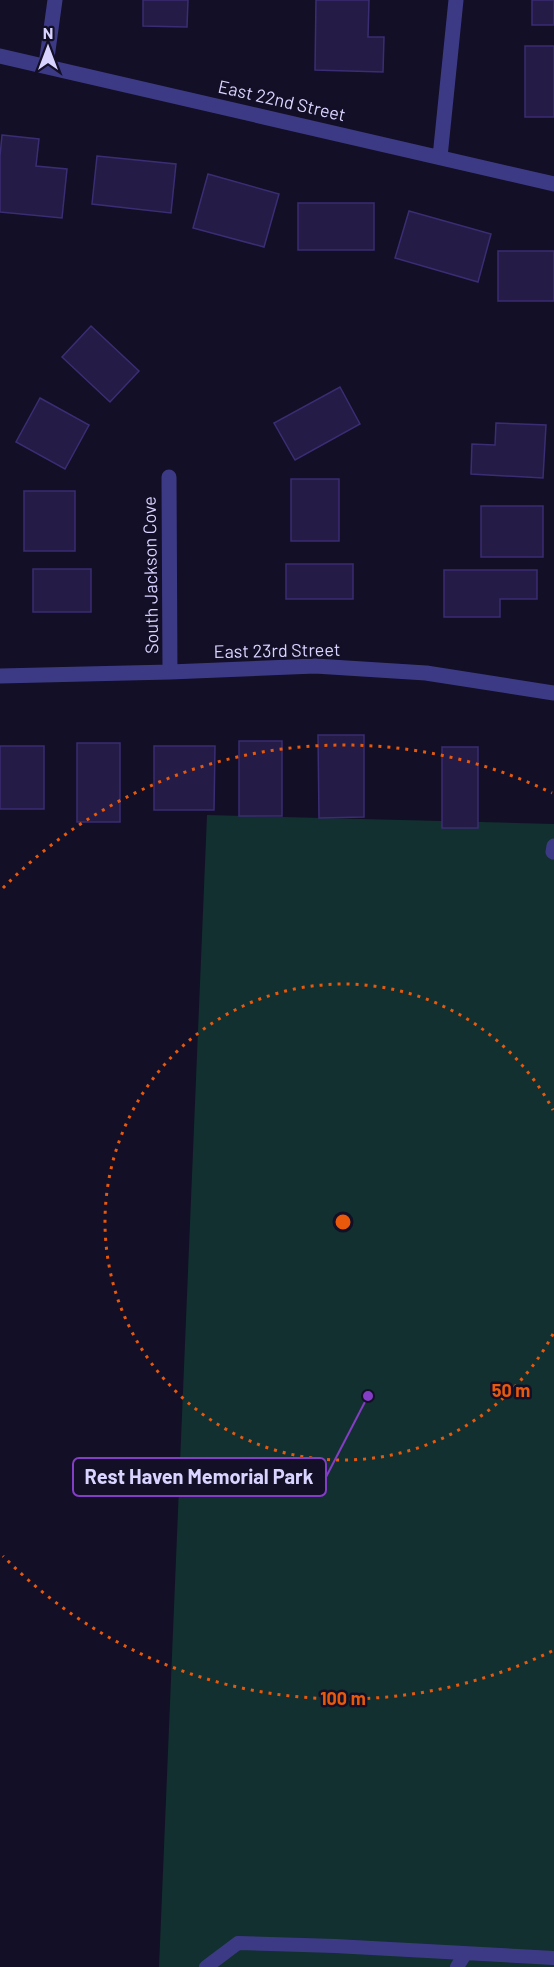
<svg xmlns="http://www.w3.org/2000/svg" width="554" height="1967" viewBox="0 0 554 1967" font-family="Barlow,sans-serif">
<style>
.green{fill:#12302f}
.building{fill:#241b47;stroke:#3b2d73;stroke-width:1.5}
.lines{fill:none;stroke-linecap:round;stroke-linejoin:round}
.lane{stroke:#3d3a85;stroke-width:14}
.street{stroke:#3d3a85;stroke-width:15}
.ring{fill:none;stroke:#e8590c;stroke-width:3;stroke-dasharray:3 6}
.labels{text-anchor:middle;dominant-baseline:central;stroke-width:5;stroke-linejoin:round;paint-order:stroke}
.street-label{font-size:18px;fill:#d9d4ff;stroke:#130f26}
.centre{fill:#e8590c;stroke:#130f26;stroke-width:3}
.ring-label{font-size:18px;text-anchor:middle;font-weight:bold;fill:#e8590c;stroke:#130f26;stroke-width:5;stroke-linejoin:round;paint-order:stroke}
.leader{fill:none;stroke:#843dc5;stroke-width:2}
.callout-dot{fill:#843dc5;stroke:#130f26;stroke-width:2}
.callout{fill:#130f26;stroke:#843dc5;stroke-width:2}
.callout-label{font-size:20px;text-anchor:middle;font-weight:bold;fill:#d9d4ff}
</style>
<rect width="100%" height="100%" fill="#130f26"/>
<path class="green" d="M207 815 554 824V1967H159Z"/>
<path class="building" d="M143 0H188L187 27 143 26Z
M316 0H369L368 37H384L383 72 315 70Z
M532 0H554V25H532Z
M525 46H554V117H525Z
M2 135 39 139 36 166 67 169 62 218 0 212V156Z
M97 156 176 164 171 213 92 204Z
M208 174 279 194 264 247 193 228Z
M298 203H374V250H298Z
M409 211 491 234 478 282 395 258Z
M498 251H554V301H498Z
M91 326 139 371 110 402 62 357Z
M340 387 360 424 295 460 274 423Z
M40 398 89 425 65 469 16 442Z
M496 423 546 425 543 478 471 474 472 444 495 445Z
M291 479H339V541H291Z
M24 491H75V551H24Z
M481 506H543V557H481Z
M286 564H353V599H286Z
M33 569H91V612H33Z
M444 570H537V599H500V617H444Z
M318 735H364V817L319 818Z
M239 741H282V816H239Z
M77 743H120V822H77Z
M0 746H44V809H0Z
M154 746H215L214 810H154Z
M442 747H478V828H442Z"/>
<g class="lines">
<path class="lane" d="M206 1967 238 1943 335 1946 554 1958
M457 1967 465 1954"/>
<path class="street" d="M0 56 554 184
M46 65 55 0
M440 157 456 0
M169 477 170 672
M0 676 170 672 315 666 426 673 554 693
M553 852 554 846"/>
</g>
<g class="ring">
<path d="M553 1334A238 238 0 1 1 553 1110"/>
<path d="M552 1651A477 477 0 0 1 3 1556M3 888A477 477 0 0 1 552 793"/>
</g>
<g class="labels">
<g class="street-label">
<text transform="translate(282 100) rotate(13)">East 22nd Street</text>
<text transform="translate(150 575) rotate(-91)">South Jackson Cove</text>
<text transform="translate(277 650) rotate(-1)">East 23rd Street</text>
</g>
</g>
<circle cx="343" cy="1222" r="9" class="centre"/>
<g class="ring-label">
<text x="511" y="1397">50 m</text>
<text x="343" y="1705">100 m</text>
</g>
<path class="leader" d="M368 1396L326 1477"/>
<circle class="callout-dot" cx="368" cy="1396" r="6"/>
<rect class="callout" x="73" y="1458" width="253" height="38" rx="6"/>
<g class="callout-label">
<text x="199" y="1484">Rest Haven Memorial Park</text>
</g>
<g transform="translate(48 48)" stroke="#130f26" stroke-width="4.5" paint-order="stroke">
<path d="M0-4.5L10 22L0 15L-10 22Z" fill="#d9d4ff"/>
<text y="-9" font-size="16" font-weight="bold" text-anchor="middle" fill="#d9d4ff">N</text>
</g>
</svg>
